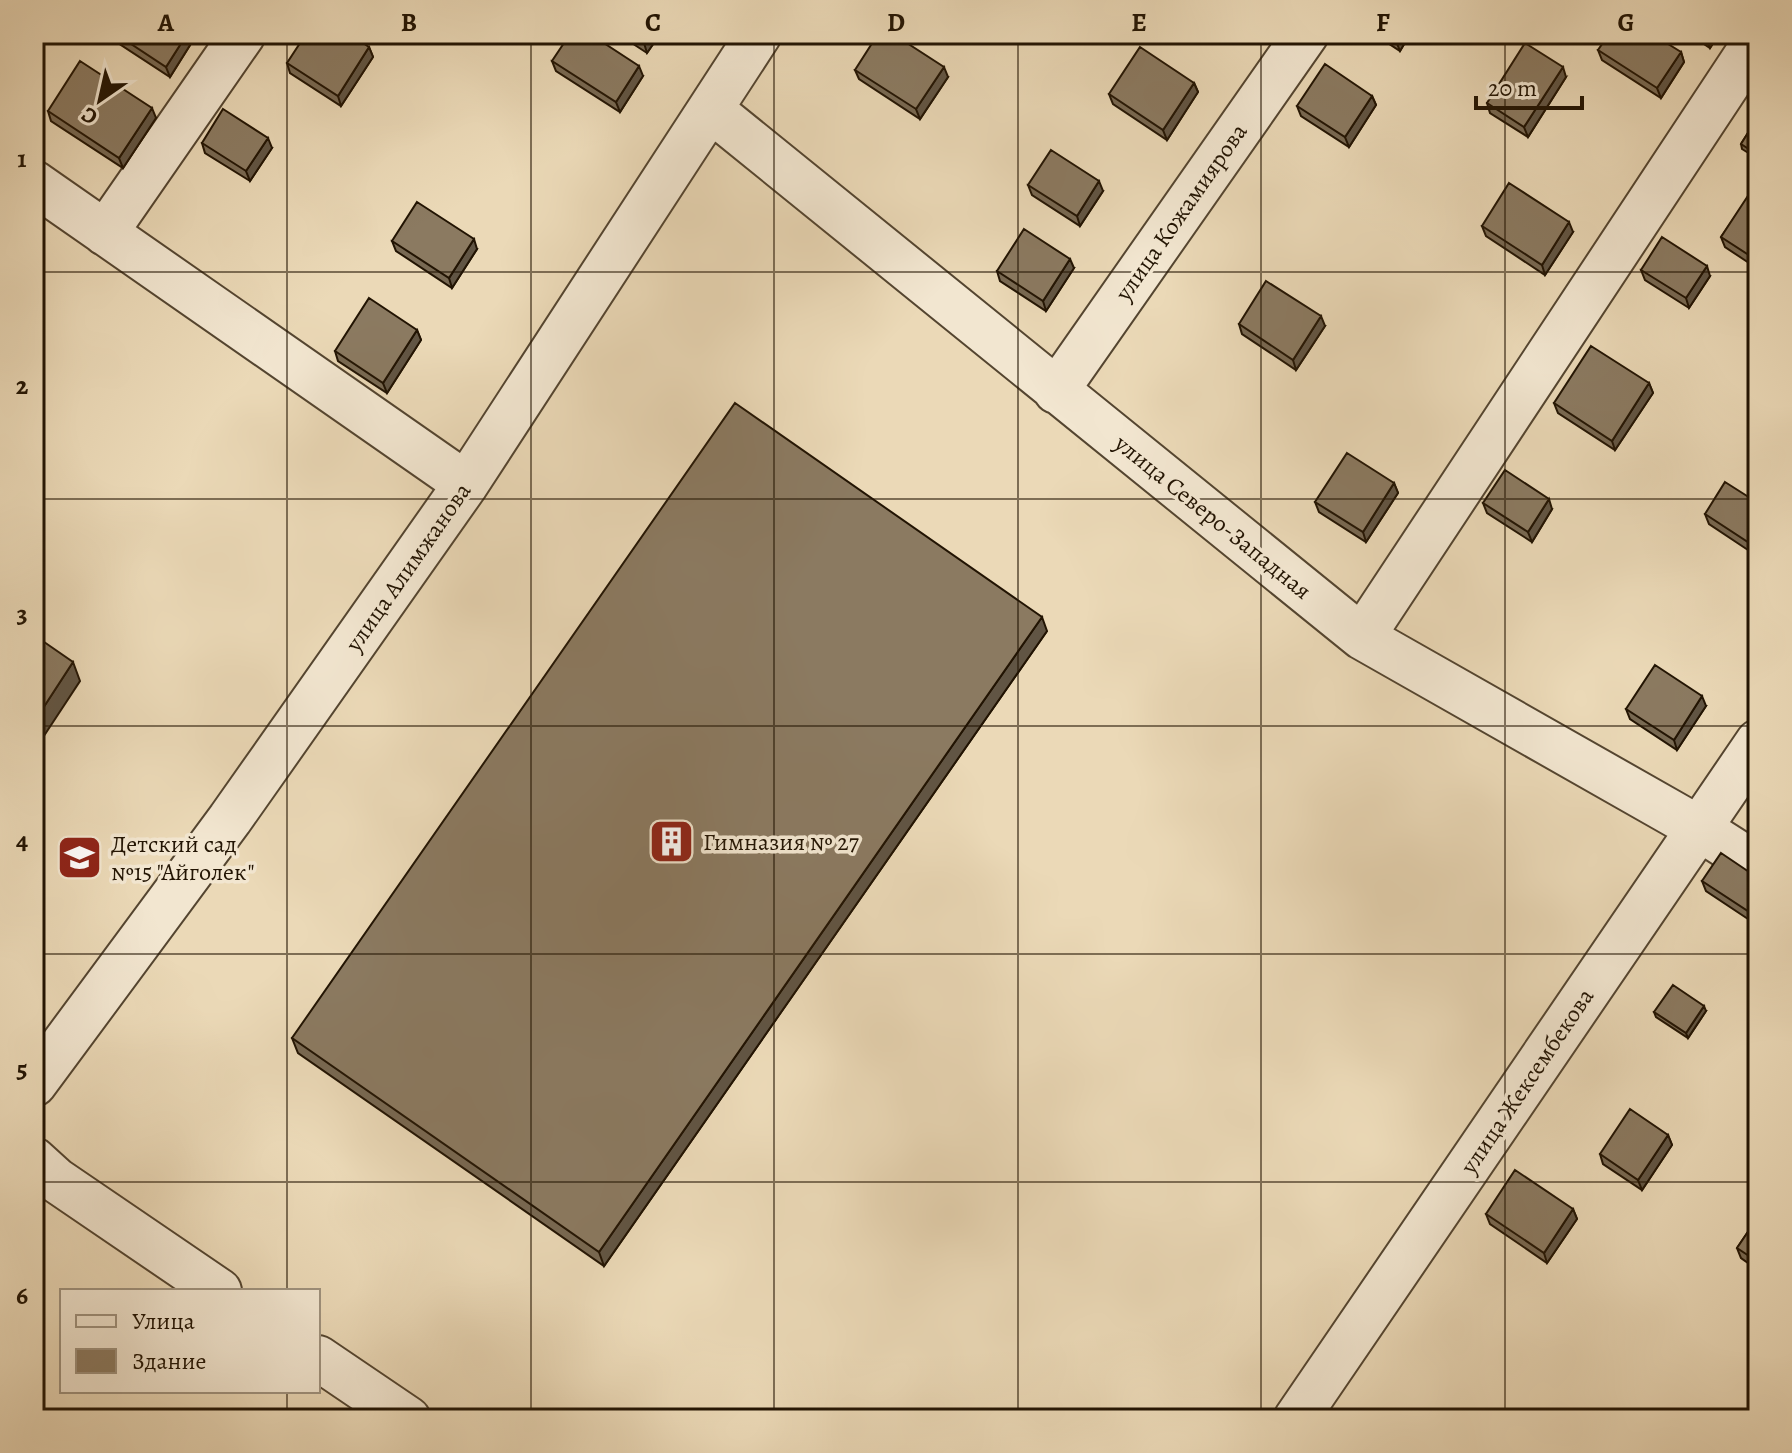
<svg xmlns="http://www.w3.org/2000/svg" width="1792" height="1453" viewBox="0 0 1792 1453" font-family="Alegreya,serif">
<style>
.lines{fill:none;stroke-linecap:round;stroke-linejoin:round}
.minor-casing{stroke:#544530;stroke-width:48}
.minor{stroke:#f2e6d0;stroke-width:44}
.wall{fill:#786953;stroke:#221403;stroke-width:2}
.shaded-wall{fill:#615544;stroke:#221403;stroke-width:2}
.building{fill:#8b7a61;stroke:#221403;stroke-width:2}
.grid{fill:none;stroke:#221403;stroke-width:2;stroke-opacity:0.55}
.labels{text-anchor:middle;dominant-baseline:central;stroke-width:7;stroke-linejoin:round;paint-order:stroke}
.street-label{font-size:24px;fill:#221403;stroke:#f2e6d0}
.poi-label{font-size:24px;fill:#221403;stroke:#f2e6d0;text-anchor:start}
.neatline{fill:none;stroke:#221403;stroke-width:3}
.grid-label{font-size:26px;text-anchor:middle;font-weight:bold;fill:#221403}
</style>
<rect width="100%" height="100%" fill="#ebd9b7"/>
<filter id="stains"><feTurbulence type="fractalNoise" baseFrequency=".0025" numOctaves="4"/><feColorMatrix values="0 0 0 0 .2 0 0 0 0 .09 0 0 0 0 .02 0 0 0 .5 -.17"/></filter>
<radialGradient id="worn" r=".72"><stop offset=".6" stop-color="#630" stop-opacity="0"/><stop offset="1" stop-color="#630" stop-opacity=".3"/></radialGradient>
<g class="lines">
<defs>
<path id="minor" d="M710 109 1362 637 1700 829 1758 866
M34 183 466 484
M105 233 243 34
M1056 391 1306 34
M1362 637 1758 38
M34 1084 230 819 466 484 759 34
M34 1160 56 1180 219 1291
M318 1358 408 1419
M1296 1419 1758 742"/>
</defs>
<use href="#minor" class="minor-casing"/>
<use href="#minor" class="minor"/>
</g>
<path class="wall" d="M115 34H197L170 77 118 43Z
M618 34H660L647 53Z
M1374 34H1410L1400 51Z
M1689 34H1719L1710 48Z
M369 47 373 57 341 106 290 73 287 63Z
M1598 50 1681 52 1684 62 1661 98 1602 60Z
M552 61 643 76 620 112 556 71Z
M855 70 948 77 920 119 859 79Z
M1566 77 1528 137 1490 113 1487 103Z
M1194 83 1198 92 1167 140 1113 104 1109 94Z
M1372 96 1376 105 1349 147 1301 116 1297 106Z
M48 111 156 118 123 168 51 121Z
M1758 117V159L1742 149 1741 144Z
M202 143 272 148 250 181 205 153Z
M1758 183V269L1725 247 1721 237Z
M1028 185 1103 191 1080 226 1032 195Z
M1482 226 1573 232 1545 275 1486 236Z
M392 241 477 249 452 288 396 251Z
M1074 268 1046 311 1000 281 997 271Z
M1641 270 1710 276 1689 308 1645 280Z
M1239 324 1325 326 1296 370 1242 334Z
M417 330 421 340 387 393 338 361 335 351Z
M1649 383 1653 393 1615 450 1558 413 1554 403Z
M1394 483 1398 493 1366 542 1319 512 1315 502Z
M1483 503 1552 509 1532 542 1487 513Z
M1758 503 1757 556 1709 524 1705 514Z
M1047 631 604 1266 298 1053 292 1038Z
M1706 706 1677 750 1630 719 1626 709Z
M1758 878 1757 925 1706 891 1702 881Z
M1706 1011 1688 1038 1656 1017 1654 1012Z
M1668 1135 1672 1145 1642 1190 1603 1164 1600 1154Z
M1573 1209 1577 1219 1547 1263 1490 1224 1486 1214Z
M1758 1217V1270L1741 1258 1737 1248Z"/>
<path class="shaded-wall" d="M187 34H197L170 77 166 67Z
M650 34H660L647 53 644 43Z
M1400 34H1410L1400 51 1396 41Z
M1709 34H1719L1710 48 1706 38Z
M369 47 373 57 341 106 338 96Z
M1681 52 1684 62 1661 98 1657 88Z
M639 66 643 76 620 112 616 102Z
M944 67 948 77 920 119 916 109Z
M1563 67 1566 77 1528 137 1524 127Z
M1194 83 1198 92 1167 140 1163 130Z
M1372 96 1376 105 1349 147 1345 137Z
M152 108 156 118 123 168 119 158Z
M268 138 272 148 250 181 246 171Z
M1099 181 1103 191 1080 226 1077 216Z
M1569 222 1573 232 1545 275 1542 265Z
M474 239 477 249 452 288 449 278Z
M1070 259 1074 268 1046 311 1043 301Z
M1707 266 1710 276 1689 308 1686 298Z
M1321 316 1325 326 1296 370 1293 360Z
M417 330 421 340 387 393 383 383Z
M1649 383 1653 393 1615 450 1612 441Z
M1394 483 1398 493 1366 542 1363 532Z
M1549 499 1552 509 1532 542 1528 532Z
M1758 539V555L1757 556 1754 546Z
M1042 617 1047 631 604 1266 599 1252Z
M73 662 80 681 34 751V722Z
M1702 696 1706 706 1677 750 1674 740Z
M1758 909V924L1757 925 1754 915Z
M1704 1006 1706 1011 1688 1038 1686 1033Z
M1668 1135 1672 1145 1642 1190 1638 1180Z
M1573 1209 1577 1219 1547 1263 1544 1253Z"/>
<path class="building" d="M116 34H187L166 67Z
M306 34H349L369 47 338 96 287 63Z
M570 34H590L639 66 616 102 552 61Z
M630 34H650L644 43Z
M878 34H893L944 67 916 109 855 70Z
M1385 34H1400L1396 41Z
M1609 34H1652L1681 52 1657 88 1598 50Z
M1525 43 1563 67 1524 127 1487 103Z
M1140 47 1194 83 1163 130 1109 94Z
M80 61 152 108 119 158 48 111Z
M1325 64 1372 96 1345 137 1297 106Z
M223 109 268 138 246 171 202 143Z
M1758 117V155L1741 144Z
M1051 150 1099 181 1077 216 1028 185Z
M1757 182 1758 183V261L1721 237Z
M1509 183 1569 222 1542 265 1482 226Z
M417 202 474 239 449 278 392 241Z
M1024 229 1070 259 1043 301 997 271Z
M1662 237 1707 266 1686 298 1641 270Z
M1266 281 1321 316 1293 360 1239 324Z
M369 298 417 330 383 383 335 351Z
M1591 346 1649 383 1612 441 1554 403Z
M735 403 1042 617 599 1252 292 1038Z
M1347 453 1394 483 1363 532 1315 502Z
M1505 470 1549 499 1528 532 1483 503Z
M1725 482 1758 503V539L1754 546 1705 514Z
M34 635 73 662 34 722Z
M1655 665 1702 696 1674 740 1626 709Z
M1721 853 1758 878V909L1754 915 1702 881Z
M1673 985 1704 1006 1686 1033 1654 1012Z
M1630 1109 1668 1135 1638 1180 1600 1154Z
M1515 1170 1573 1209 1544 1253 1486 1214Z
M1758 1217V1262L1737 1248Z"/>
<path class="grid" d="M287 34V1291M531 34V1419M774 34V1419M1018 34V1419M1261 34V1419M1505 34V1419M34 272H1758M34 499H1758M34 726H1758M34 954H1758M34 1182H1758M287 1391V1419"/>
<defs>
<symbol id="building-square" viewBox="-11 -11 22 22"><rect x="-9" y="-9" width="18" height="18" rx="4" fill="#8f2418" stroke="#f2e6d0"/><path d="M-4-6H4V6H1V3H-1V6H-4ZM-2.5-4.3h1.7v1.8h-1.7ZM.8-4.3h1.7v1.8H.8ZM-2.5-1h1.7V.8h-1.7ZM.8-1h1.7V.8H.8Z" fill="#fff"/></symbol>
<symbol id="school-square" viewBox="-11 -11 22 22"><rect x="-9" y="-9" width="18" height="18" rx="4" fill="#8f2418" stroke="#f2e6d0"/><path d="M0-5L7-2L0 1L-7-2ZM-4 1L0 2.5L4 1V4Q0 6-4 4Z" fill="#fff"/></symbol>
</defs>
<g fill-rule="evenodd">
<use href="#building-square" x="646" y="816" width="51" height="51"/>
<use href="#school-square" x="54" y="832" width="51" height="51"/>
</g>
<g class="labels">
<g class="street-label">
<text transform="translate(1181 212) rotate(-55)">улица Кожамиярова</text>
<text transform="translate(1213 517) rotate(39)">улица Северо-Западная</text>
<text transform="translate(408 567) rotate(-55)">улица Алимжанова</text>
<text transform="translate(1527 1081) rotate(-56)">улица Жексембекова</text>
</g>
<g class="poi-label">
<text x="703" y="842">Гимназия № 27</text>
<text x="111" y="844">Детский сад<tspan x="111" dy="28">№15 "Айголек"</tspan></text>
</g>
</g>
<rect width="1792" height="1453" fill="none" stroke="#ebd9b7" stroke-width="88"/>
<rect x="60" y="1289" width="260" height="104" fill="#f2e6d0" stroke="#9f927e" stroke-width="2"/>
<rect x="76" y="1315" width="40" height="12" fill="#f2e6d0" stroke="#9f927e" stroke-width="2"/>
<text x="132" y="1329" font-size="24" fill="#221403">Улица</text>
<rect x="76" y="1349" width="40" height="24" fill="#8b7a61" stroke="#9f927e" stroke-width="2"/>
<text x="132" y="1369" font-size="24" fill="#221403">Здание</text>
<g transform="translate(100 100) rotate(214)" stroke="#f2e6d0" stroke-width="6" paint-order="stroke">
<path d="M0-6L14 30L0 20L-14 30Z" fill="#221403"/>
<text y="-12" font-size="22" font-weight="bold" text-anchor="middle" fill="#221403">С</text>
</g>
<path d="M1476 96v12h106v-12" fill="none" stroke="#221403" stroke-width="4"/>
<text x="1488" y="96" font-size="24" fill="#221403" stroke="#f2e6d0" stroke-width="6" paint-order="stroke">20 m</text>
<rect x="44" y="44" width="1704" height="1365" class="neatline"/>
<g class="grid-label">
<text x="166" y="31">A</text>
<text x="409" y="31">B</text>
<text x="653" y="31">C</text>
<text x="896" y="31">D</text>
<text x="1139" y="31">E</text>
<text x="1383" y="31">F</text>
<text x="1626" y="31">G</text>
<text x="22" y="167">1</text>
<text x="22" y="394">2</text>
<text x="22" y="622">3</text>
<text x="22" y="849">4</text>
<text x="22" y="1077">5</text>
<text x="22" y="1304">6</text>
</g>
<rect width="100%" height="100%" filter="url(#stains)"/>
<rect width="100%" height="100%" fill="url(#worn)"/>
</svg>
